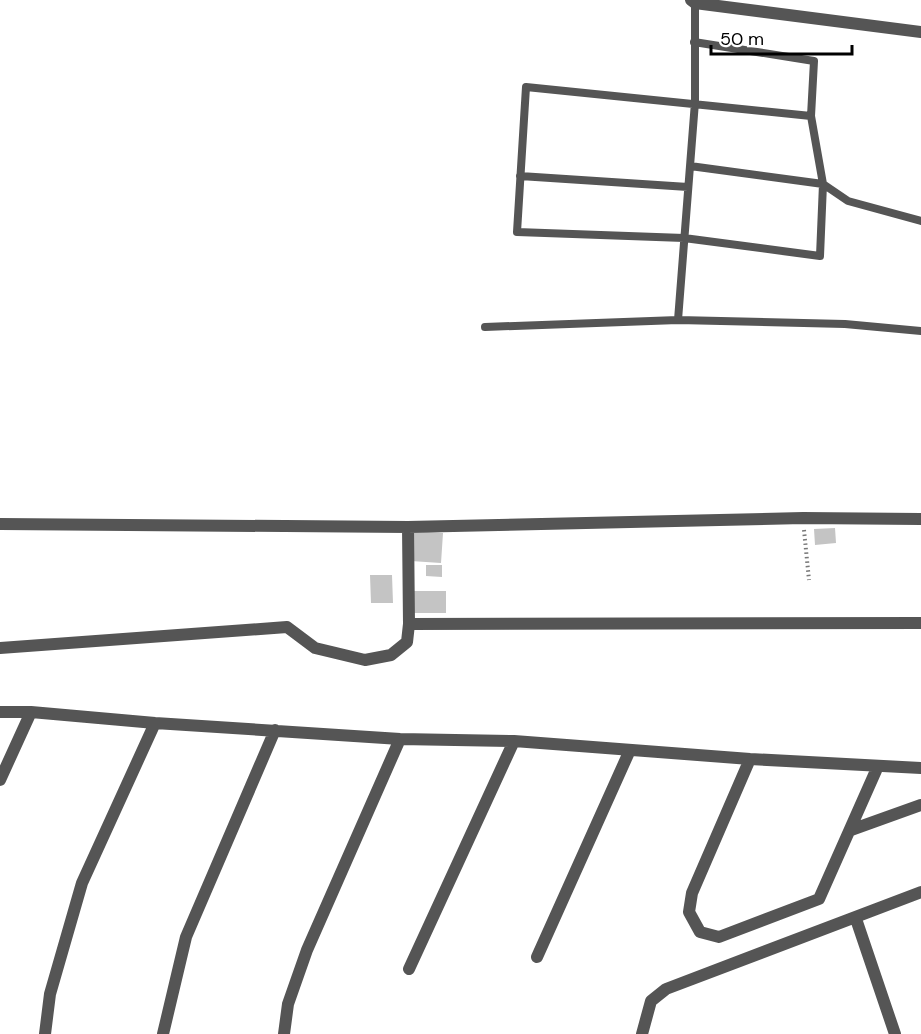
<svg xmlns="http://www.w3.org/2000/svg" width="921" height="1034" viewBox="0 0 921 1034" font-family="'DM Sans',sans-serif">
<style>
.building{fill:#c4c4c4}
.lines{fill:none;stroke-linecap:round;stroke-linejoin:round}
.path{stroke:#777;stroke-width:4;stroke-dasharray:1.5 3;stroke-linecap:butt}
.lane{stroke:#555;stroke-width:8}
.street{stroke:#555;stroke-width:12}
</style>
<rect width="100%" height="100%" fill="#fff"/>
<path class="building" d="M835 528 836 543 815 545 814 529Z
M412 531 443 533 441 563 411 561Z
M426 565H442V577L426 576Z
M370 575H392L393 603H371Z
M414 591H446V613H414Z"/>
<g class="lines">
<path class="path" d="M804 530 809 580"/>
<path class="lane" d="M695 3V102L678 320 845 324 921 331
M694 42 814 61 811 116
M526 87 811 116 823 184 820 256 684 238 517 232Z
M690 166 823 184 848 201 921 221
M520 176 688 187
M485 327 678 320"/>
<path class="street" d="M691 0 695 3 921 32
M0 524 408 527 803 518 921 519
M408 527 409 624 921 623
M0 648 287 627 315 648 365 660 391 655 407 642 409 624
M0 712H31L155 723 400 739 514 741 750 759 921 768
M750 759 692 893 689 912 700 932 719 937 819 899 878 766
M0 780 31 712
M851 830 921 805
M856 919 895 1034
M537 957 630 750
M409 969 514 741
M45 1034 50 994 82 883 155 723
M163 1034 186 937 275 730
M284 1034 288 1004 307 950 400 739
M642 1034 651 1001 666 989 921 892"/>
</g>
<path d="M711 45v9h141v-9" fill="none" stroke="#000000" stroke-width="3"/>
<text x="720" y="45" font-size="18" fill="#000000" stroke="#ffffff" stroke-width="4.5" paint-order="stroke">50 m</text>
</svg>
